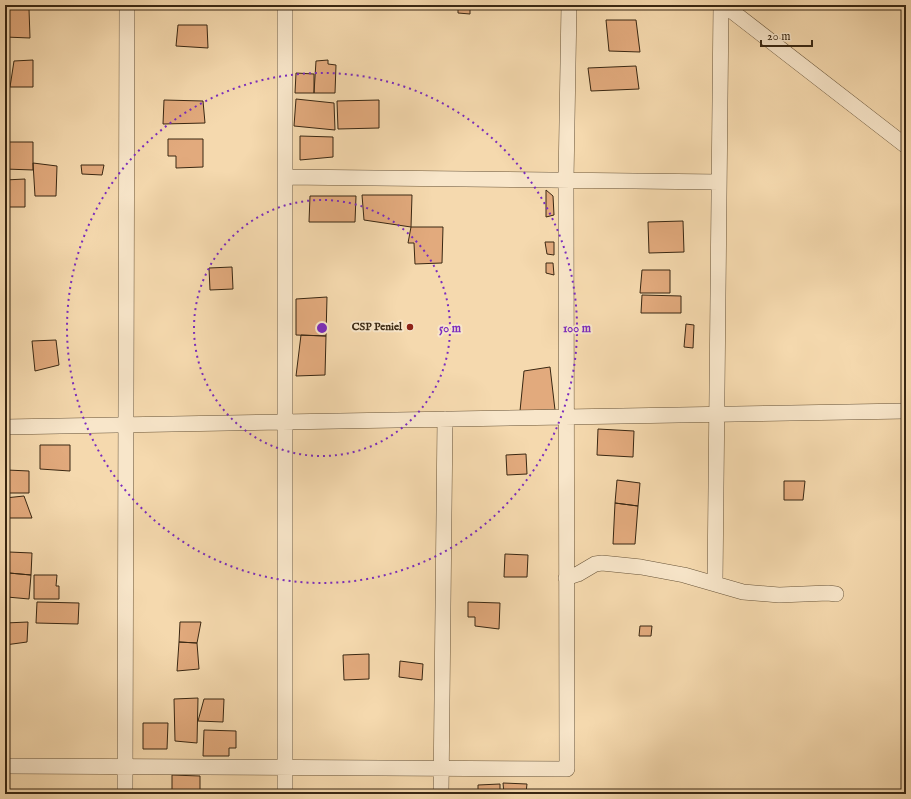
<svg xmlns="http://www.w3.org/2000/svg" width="911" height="799" viewBox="0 0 911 799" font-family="'IM FELL English',serif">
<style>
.building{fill:#e2aa7d;stroke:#392712}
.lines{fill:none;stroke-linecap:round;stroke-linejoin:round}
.street-casing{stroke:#685439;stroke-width:16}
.street{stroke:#f8e6ca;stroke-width:15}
.ring{fill:none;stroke:#7b2cbf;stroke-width:2;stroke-dasharray:2 4}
.poi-dot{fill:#8f2418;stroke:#f8e6ca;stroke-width:1.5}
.labels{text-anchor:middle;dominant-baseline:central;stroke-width:4;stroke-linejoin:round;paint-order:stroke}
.poi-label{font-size:11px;font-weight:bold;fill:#392712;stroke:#f8e6ca;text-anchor:end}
.centre{fill:#7b2cbf;stroke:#f8e6ca;stroke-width:2}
.ring-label{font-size:12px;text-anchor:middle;font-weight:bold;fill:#7b2cbf;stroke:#f8e6ca;stroke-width:4;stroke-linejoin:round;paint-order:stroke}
</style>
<rect width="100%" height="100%" fill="#f5d9ae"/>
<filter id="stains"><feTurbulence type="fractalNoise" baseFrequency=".005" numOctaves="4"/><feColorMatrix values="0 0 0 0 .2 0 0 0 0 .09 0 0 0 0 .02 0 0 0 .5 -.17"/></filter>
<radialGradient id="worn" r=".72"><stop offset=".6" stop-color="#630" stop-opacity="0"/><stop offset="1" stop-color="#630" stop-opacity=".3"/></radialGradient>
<path class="building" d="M36 5H60L36 7Z
M188 5H207V7H188Z
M295 5H337V9H294Z
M458 5H470V14L458 13Z
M5 8 29 9 30 38 5 37Z
M606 20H636L640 52 609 51Z
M178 25H207L208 48 176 46Z
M33 60V87H10L14 61Z
M328 60V64L336 65 335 93H314L316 61Z
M636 66 639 89 591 91 588 68Z
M296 73 314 74V93H295Z
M296 99 334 103 335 130 294 126Z
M164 100 203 101 205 123 163 124Z
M379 100V128L338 129 337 101Z
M300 136 333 137V157L300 160Z
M168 139H203V167L176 168V156H168Z
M5 142H33V170L5 169Z
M33 163 57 166 56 196H35Z
M81 165H104L102 175 82 174Z
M25 179V207H5V180Z
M546 190 553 196 554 215 546 217Z
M362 195H412L411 227 364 220Z
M310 196H356L355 222H309Z
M683 221 684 252 649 253 648 222Z
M411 227H443L442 263 415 264 414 243H408Z
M545 242H554V255L547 254Z
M546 263H553L554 275 546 273Z
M232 267 233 289 210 290 209 268Z
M642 270H670V293H640Z
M642 295 681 296V313H641Z
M327 297 326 336 296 335V299Z
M686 324 694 325 693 348 684 347Z
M301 335 326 336 325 375 296 376Z
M56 340 59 365 35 371 32 341Z
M550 367 555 410 520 411 524 371Z
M598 429 634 431 633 457 597 455Z
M40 445H70V471L40 469Z
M526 454 527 474 507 475 506 455Z
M7 470 29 471V493H6Z
M617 480 640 483 638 506 615 503Z
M784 481H805L803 500H784Z
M24 496 32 518H5V498Z
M615 503 638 506 635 544H613Z
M9 552 32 553 31 575 9 573Z
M505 554 528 555 527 577H504Z
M9 573 31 575 29 599 7 597Z
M34 575H57L56 586H59V599H34Z
M37 602 79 603 78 624 36 623Z
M468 602 500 603 499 629 475 626V617H468Z
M28 622 27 642 5 645V623Z
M180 622H201L197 643 179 642Z
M640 626H652L651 636H639Z
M179 642 197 643 199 669 177 671Z
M369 654V679L344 680 343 655Z
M400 661 423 664 422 680 399 677Z
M198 698 197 743 175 741 174 699Z
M204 699H224L223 722 198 721Z
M143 723H168L167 749H143Z
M204 730 236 731V748H229V756H203Z
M172 775 200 776V794H172Z
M503 783 527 784 526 793 504 794Z
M500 784V794H478V785Z"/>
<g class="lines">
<defs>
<path id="street" d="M285 5V794
M724 5 906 146
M285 177 719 182
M5 427 906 411
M566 578 578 574 595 564 602 563 641 567 684 575 743 592 779 595 828 593 836 594
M715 584 721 5
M5 766 567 769 566 180 569 5
M125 794 127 5
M441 794 445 419"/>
</defs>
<use href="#street" class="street-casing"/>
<use href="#street" class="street"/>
</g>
<g class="ring">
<circle cx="322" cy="328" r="128"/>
<circle cx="322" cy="328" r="255"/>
</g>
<circle class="poi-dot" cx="410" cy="327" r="4"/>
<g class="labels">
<g class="poi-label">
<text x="402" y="327">CSP Peniel</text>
</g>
</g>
<circle cx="322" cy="328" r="6" class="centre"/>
<g class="ring-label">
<text x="450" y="332">50 m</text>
<text x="577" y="332">100 m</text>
</g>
<rect width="911" height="799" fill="none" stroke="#f5d9ae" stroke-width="20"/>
<rect x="6" y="6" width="899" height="787" fill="none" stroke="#392712" stroke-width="2"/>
<rect x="10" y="10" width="891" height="779" fill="none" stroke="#392712"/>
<path d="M761 40v6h51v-6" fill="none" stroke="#392712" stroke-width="2"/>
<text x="767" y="40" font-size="12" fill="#392712" stroke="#f8e6ca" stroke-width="3" paint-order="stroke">20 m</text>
<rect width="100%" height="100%" filter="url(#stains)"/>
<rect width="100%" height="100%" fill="url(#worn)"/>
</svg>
